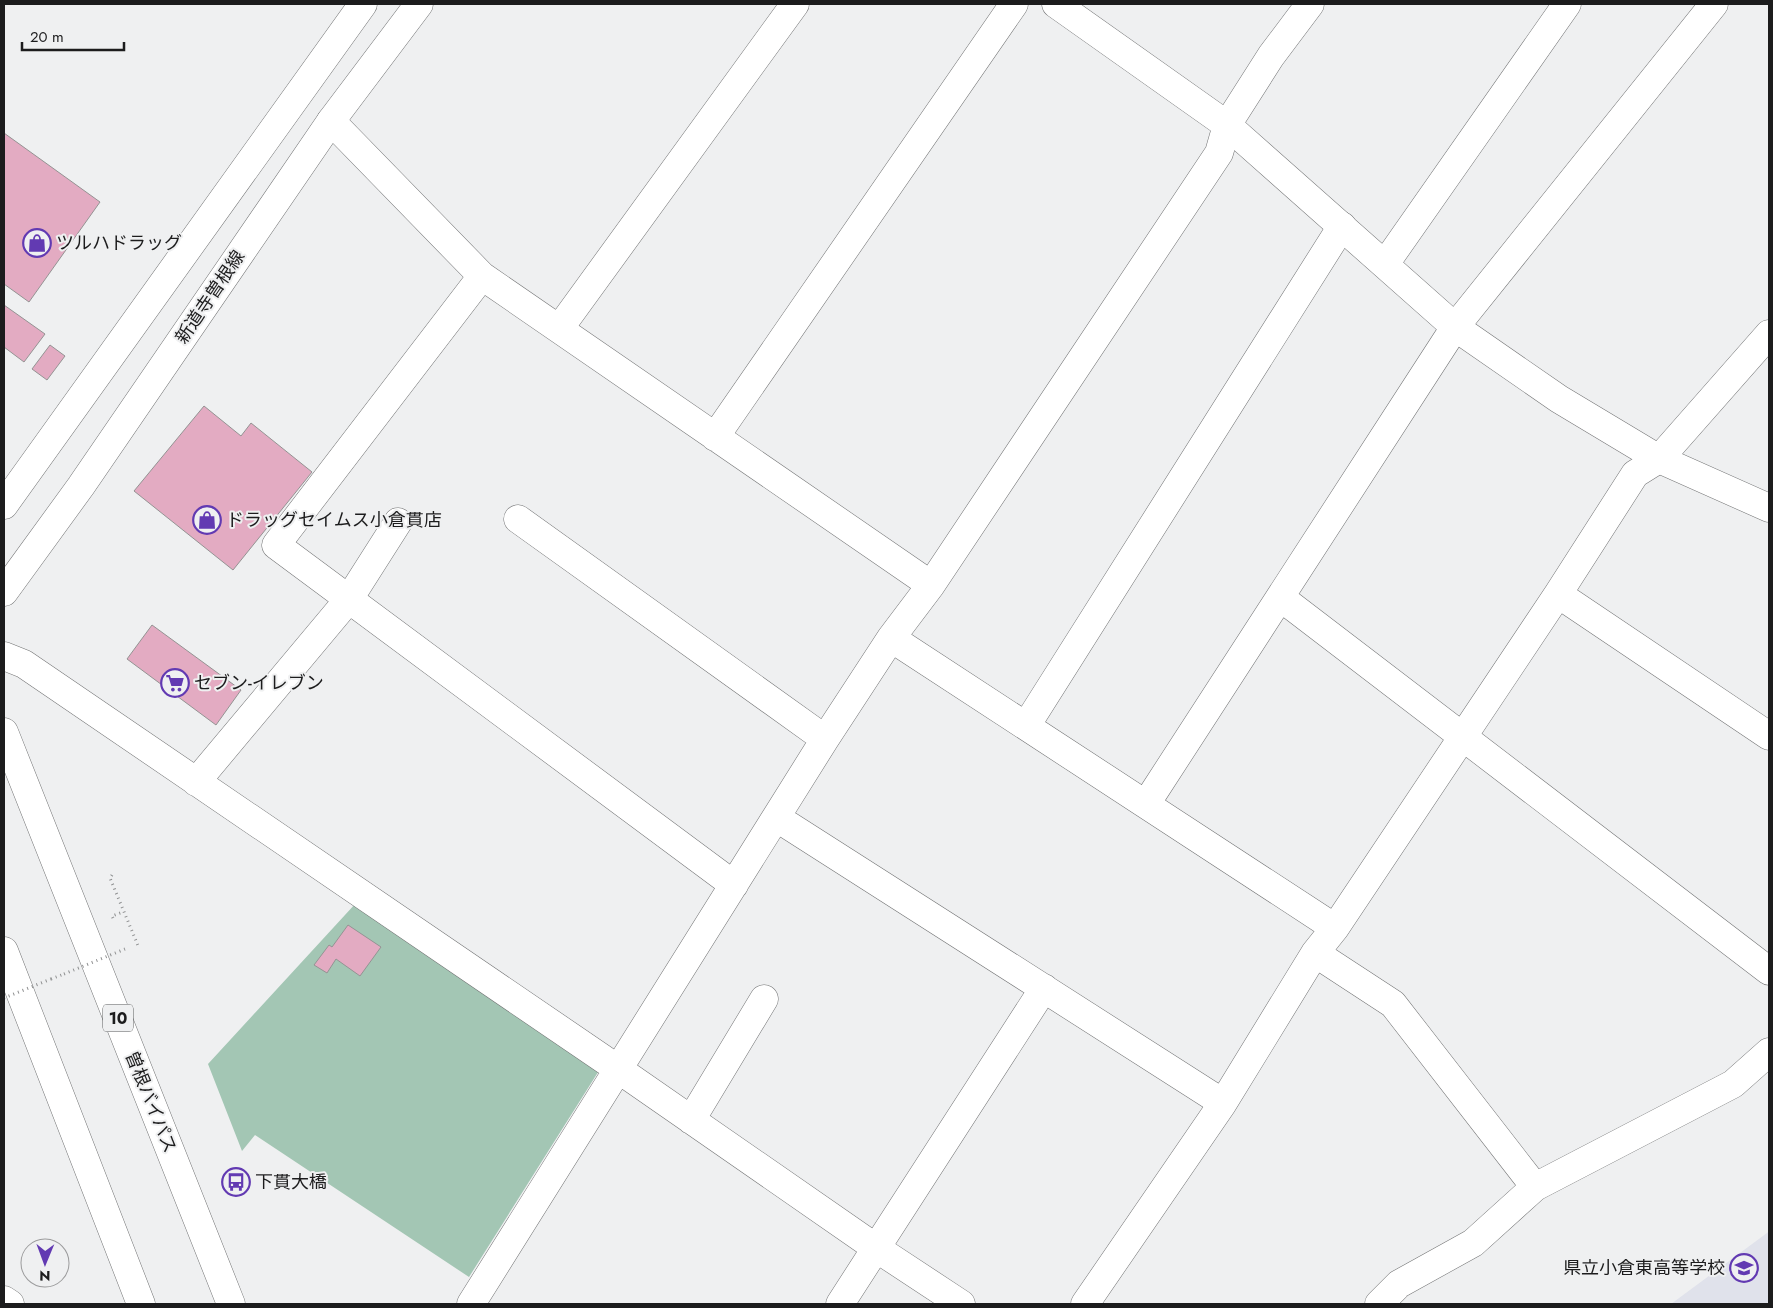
<svg xmlns="http://www.w3.org/2000/svg" width="1773" height="1308" viewBox="0 0 1773 1308" font-family="Jost,'Noto Sans JP',sans-serif">
<style>
.built{fill:#e0e2eb}
.green{fill:#a3c6b4}
.building{fill:#e3abc2;stroke:#949393}
.lines{fill:none;stroke-linecap:round;stroke-linejoin:round}
.street-casing{stroke:#737475;stroke-width:29}
.secondary-casing{stroke:#737475;stroke-width:29}
.highway-casing{stroke:#737475;stroke-width:29}
.path{stroke:#8f9091;stroke-width:3;stroke-dasharray:1 4;stroke-linecap:butt}
.street{stroke:#fff;stroke-width:28}
.secondary{stroke:#fff;stroke-width:28}
.highway{stroke:#fff;stroke-width:28}
.path-bridge{stroke:#8f9091;stroke-width:3;stroke-dasharray:1 4;stroke-linecap:butt}
.labels{text-anchor:middle;dominant-baseline:central;stroke-width:4;stroke-linejoin:round;paint-order:stroke}
.shield{fill:#eff0f1;stroke:#5b5c5d;stroke-width:1}
.shield-label{font-size:16px;font-weight:bold;fill:#1c1c1d}
.poi-label{font-size:18px;fill:#1c1c1d;stroke:#eff0f1;text-anchor:start}
.street-label{font-size:18px;fill:#1c1c1d;stroke:#eff0f1}
</style>
<rect width="100%" height="100%" fill="#eff0f1"/>
<path class="built" d="M1769 1231V1304H1671L1767 1233Z"/>
<path class="green" d="M356 903 600 1069 469 1277 255 1135 242 1151 208 1064Z"/>
<path class="building" d="M4 133 100 202 29 302 4 284Z
M4 305 45 334 24 362 4 347Z
M50 345 65 356 47 380 32 369Z
M204 406 241 436 251 423 312 472 233 570 134 491Z
M152 625 241 690 216 725 127 659Z
M348 925 381 947 360 976 336 959 327 973 314 965 329 945 332 947Z"/>
<g class="lines">
<defs>
<path id="street" d="M331 121 482 276 931 585
M1385 264 1567 4
M482 276 276 545 734 885
M559 329 795 4
M715 437 1014 4
M518 519 825 739
M1558 594 1769 736
M1280 597 1769 971
M891 638 1335 928
M4 656 24 664 618 1069 876 1248 961 1304
M1026 726 1342 226
M196 782 349 599 398 522
M1146 804 1455 327 1714 4
M777 818 1223 1103
M1315 953 1393 1004 1535 1187
M691 1120 764 999
M4 1300 10 1304
M471 1304 825 739 891 638 931 585 1219 153 1227 125 1271 56 1310 4
M840 1304 1044 988
M1085 1304 1223 1103 1315 953 1335 928 1558 594 1635 474 1659 459 1769 334
M1379 1304 1399 1284 1473 1243 1535 1187 1733 1084 1769 1052"/>
<path id="secondary" d="M1056 4 1227 125 1455 327 1559 399 1659 459 1769 508
M4 505 363 4
M4 592 81 486 331 121 419 4"/>
<path id="highway" d="M4 732 231 1304
M4 951 141 1304"/>
</defs>
<use href="#street" class="street-casing"/>
<use href="#secondary" class="secondary-casing"/>
<use href="#highway" class="highway-casing"/>
<path class="path" d="M112 875 110 878 139 948
M113 918 112 916 123 912
M51 979 64 974"/>
<use href="#street" class="street"/>
<use href="#secondary" class="secondary"/>
<use href="#highway" class="highway"/>
<path class="path-bridge" d="M64 974 125 949
M4 998 51 979"/>
</g>
<defs>
<symbol id="shop-ring" viewBox="-11 -11 22 22"><circle r="9.5" fill="#eff0f1" stroke="#623ab2" stroke-width="1.5"/><path d="M-5-2.5h2.3a2.7 3.5 0 0 1 5.4 0H5L5.5 6h-11ZM-1.5-2.5h3a1.5 2.3 0 0 0-3 0Z" fill="#623ab2"/></symbol>
<symbol id="supermarket-ring" viewBox="-11 -11 22 22"><circle r="9.5" fill="#eff0f1" stroke="#623ab2" stroke-width="1.5"/><path d="M-6-5.5h2.5l.6 2H6L4.5 2H-2.5L-4.4-4H-6ZM-1.5 3.2a1.3 1.3 0 1 0 .1 0ZM3 3.2a1.3 1.3 0 1 0 .1 0Z" fill="#623ab2"/></symbol>
<symbol id="bus-ring" viewBox="-11 -11 22 22"><circle r="9.5" fill="#eff0f1" stroke="#623ab2" stroke-width="1.5"/><path d="M-5-6H5V4H4V6H2V4H-2V6H-4V4H-5ZM-3.5-4V0h7V-4ZM-3.5 1.2v1.5H-2V1.2ZM2 1.2v1.5H3.5V1.2Z" fill="#623ab2"/></symbol>
<symbol id="school-ring" viewBox="-11 -11 22 22"><circle r="9.5" fill="#eff0f1" stroke="#623ab2" stroke-width="1.5"/><path d="M0-5L7-2L0 1L-7-2ZM-4 1L0 2.5L4 1V4Q0 6-4 4Z" fill="#623ab2"/></symbol>
</defs>
<g fill-rule="evenodd">
<use href="#shop-ring" x="21" y="227" width="32" height="32"/>
<use href="#shop-ring" x="191" y="504" width="32" height="32"/>
<use href="#supermarket-ring" x="159" y="667" width="32" height="32"/>
<use href="#bus-ring" x="220" y="1166" width="32" height="32"/>
<use href="#school-ring" x="1728" y="1252" width="32" height="32"/>
</g>
<g class="labels">
<rect class="shield" x="103" y="1004.5" width="30" height="27" rx="4"/>
<g class="shield-label">
<text x="118" y="1018">10</text>
</g>
<g class="poi-label">
<text x="56" y="243">ツルハドラッグ</text>
<text x="226" y="520">ドラッグセイムス小倉貫店</text>
<text x="194" y="683">セブン-イレブン</text>
<text x="255" y="1182">下貫大橋</text>
<text x="1725" y="1268" text-anchor="end">県立小倉東高等学校</text>
</g>
<g class="street-label">
<text transform="translate(210 297) rotate(-56)">新道寺曽根線</text>
<text transform="translate(151 1102) rotate(68)">曽根バイパス</text>
</g>
</g>
<rect width="1773" height="1308" fill="none" stroke="#1c1c1d" stroke-width="10"/>
<g transform="translate(45 1263) rotate(181)"><circle r="24" fill="#eff0f1" stroke="#9b9b9c"/>
<path d="M0-4L9 19L0 12L-9 19Z" fill="#623ab2"/>
<text y="-8" font-size="14" font-weight="bold" text-anchor="middle" fill="#1c1c1d">N</text>
</g>
<path d="M22 42v8h102v-8" fill="none" stroke="#1c1c1d" stroke-width="2.5"/>
<text x="30" y="42" font-size="15" fill="#1c1c1d" stroke="#eff0f1" stroke-width="4" paint-order="stroke">20 m</text>
</svg>
